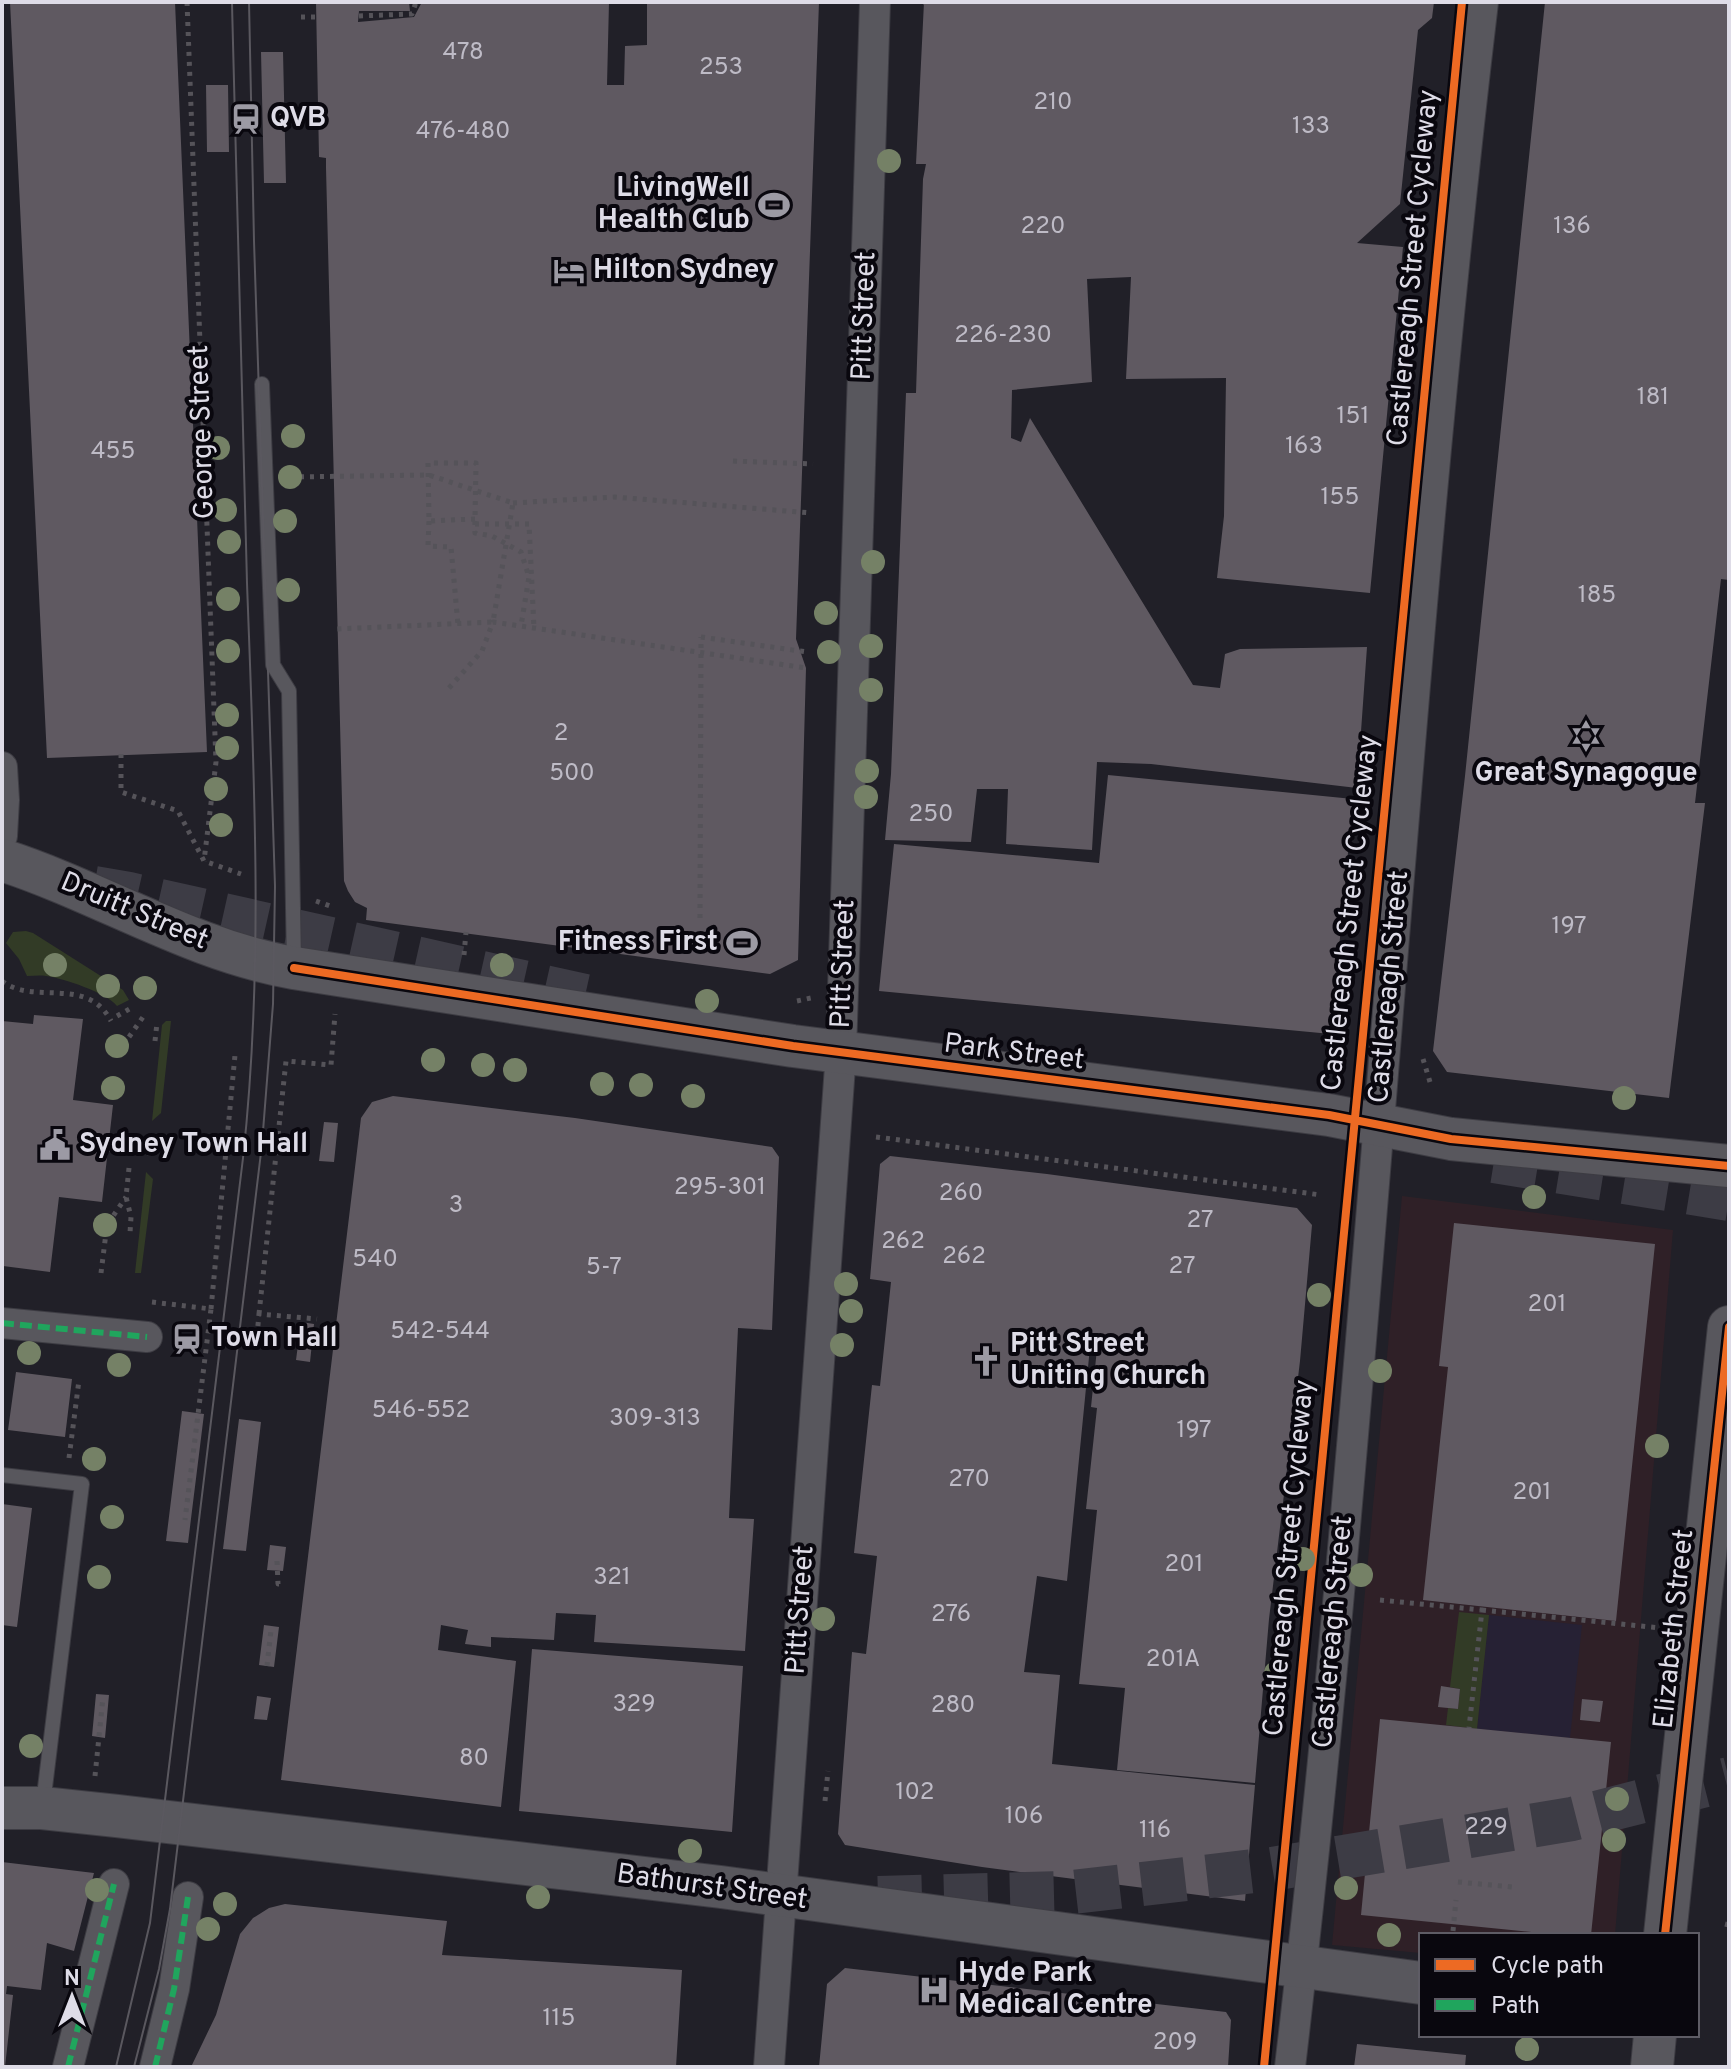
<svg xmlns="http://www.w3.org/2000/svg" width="1731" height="2069" viewBox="0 0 1731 2069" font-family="Overpass,sans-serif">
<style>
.commercial{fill:#2f2027}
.built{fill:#262134}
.green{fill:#323b26}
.building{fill:#5f5961}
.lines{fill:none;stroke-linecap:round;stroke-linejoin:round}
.highway-tunnel{stroke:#3d3c45;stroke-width:44;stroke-dasharray:44 22;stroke-linecap:butt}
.lane-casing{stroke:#3d3c43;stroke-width:16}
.street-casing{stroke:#3d3c43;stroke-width:32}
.secondary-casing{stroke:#3d3c43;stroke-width:44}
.path{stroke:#555359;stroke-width:5;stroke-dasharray:4 6;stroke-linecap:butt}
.lane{stroke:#58575d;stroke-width:14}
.street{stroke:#58575d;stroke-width:30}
.secondary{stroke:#58575d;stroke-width:42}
.tram{stroke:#5a585f;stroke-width:2}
.quiet{stroke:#20a55d;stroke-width:6;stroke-dasharray:12 6;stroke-linecap:butt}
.cycleway-casing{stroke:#09070e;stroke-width:13}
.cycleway{stroke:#ed6a23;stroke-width:8}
.tree{fill:#758166}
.labels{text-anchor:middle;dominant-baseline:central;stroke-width:8;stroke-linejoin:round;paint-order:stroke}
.number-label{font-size:24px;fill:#bebbc6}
.poi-label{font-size:28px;font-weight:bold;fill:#dedce7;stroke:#09070e;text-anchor:start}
.street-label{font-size:28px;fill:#dedce7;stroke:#09070e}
</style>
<rect width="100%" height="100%" fill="#212028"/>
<path class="commercial" d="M1402 1196 1673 1230 1615 1935H1421V1953L1332 1945Z"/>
<path class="built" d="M1489 1615 1582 1625 1570 1738 1477 1729Z"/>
<path class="green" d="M26 931 33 933 123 990 129 1000 117 1006C107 993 63 978 46 976 40 975 33 976 27 976L19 959 6 943 13 932Z
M166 1021H171L161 1113 152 1121 162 1025Z
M146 1172 153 1179 141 1273H135Z
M1459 1612 1489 1615 1477 1729 1446 1725 1448 1708 1458 1709 1460 1689 1450 1687Z"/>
<path class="building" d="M10 2H175L207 752 47 758Z
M316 2H409L410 11H359L358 22 414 17 422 2H609L607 85H624L625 46 647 45V2H819L796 639 806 668 798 960 770 974 366 920 367 908 355 902 348 891 344 881 326 168V158L319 157Z
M924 2H1434L1432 18 1418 30 1400 204 1357 243 1403 247 1370 593 1217 578 1224 516 1226 378 1126 379 1131 277 1087 279 1092 382 1012 390 1011 438 1021 442 1030 418 1193 685 1220 688 1225 654 1240 649 1367 647 1357 788 1151 764 1097 762 1092 850 1006 844 1008 789H977L971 842 885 840 891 774 906 393H916L923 179 926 164H916Z
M1545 2H1729V580L1721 579 1695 803H1705L1669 1098 1447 1072 1433 1051 1465 776Z
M261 52H283L286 183H264Z
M206 85H228L229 152H207Z
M1108 775 1353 799 1331 1034 879 991 894 844 1099 863Z
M34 1015 83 1019 73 1100 113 1105 102 1202 59 1197 50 1272 3 1266 2 1257V1021L33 1024Z
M393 1096 575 1118 772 1147 779 1157 772 1330 738 1328 729 1518 754 1519 745 1651 594 1642 596 1615 556 1613 554 1640 491 1637V1647L465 1644 468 1630 441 1625 438 1650 516 1661 501 1807 281 1780 361 1118 372 1102Z
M324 1122 338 1123 334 1162 319 1161Z
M890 1156 1047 1174 1297 1208 1312 1225 1300 1361 1269 1619 1255 1783 1117 1770 1125 1688 1079 1684 1097 1510 1086 1509 1097 1408 1091 1407 1098 1339 1091 1337 1067 1581 1037 1576 1024 1672 1060 1675 1052 1764 1255 1785 1245 1901 982 1867 845 1845 838 1834 852 1652 866 1654 877 1556 854 1553 872 1385 880 1386 891 1282 870 1279 880 1164Z
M1454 1223 1655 1244 1616 1621 1423 1600 1448 1367 1439 1366Z
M301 1322 314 1324 310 1362 296 1360Z
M16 1372 72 1379 65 1437 8 1430Z
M182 1411 204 1414 188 1543 166 1541Z
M239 1419 261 1422 246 1551 223 1549Z
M2 1504 32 1508 17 1627 2 1625Z
M270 1545 286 1547 283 1571 267 1570Z
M264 1625 279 1627 274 1667 259 1665Z
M532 1649 743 1666 732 1832 519 1811Z
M1441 1686 1460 1689 1458 1709 1438 1707Z
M96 1694 109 1695 105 1738 92 1736Z
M257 1696 271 1698 267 1720 254 1719Z
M1582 1699 1603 1701 1600 1722 1580 1720Z
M1380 1719 1611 1742 1591 1935H1562L1361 1915Z
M2 1862 94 1873 74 1951 47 1943 41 1990 7 1986 6 1994 13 1995 5 2067H2Z
M285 1904 447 1921 442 1955 682 1970 676 2067H191L216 2015 240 1934 253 1918 269 1908Z
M845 1968 1226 2012 1231 2020 1228 2067H819L827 1984Z
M1357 2044 1466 2055 1465 2067H1354Z"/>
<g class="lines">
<path class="highway-tunnel" d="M94 888 129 894 585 996
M1494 1161 1729 1199
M878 1898 1064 1893 1272 1869 1572 1819 1729 1779"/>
<defs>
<path id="lane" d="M262 384 273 665 289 691 294 962
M2 1475 82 1484 43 1804"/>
<path id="street" d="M2 767 4 800 2 836
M2 1323 147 1337
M68 2067 114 1884
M155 2067 174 1989 188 1897
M769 2067 841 1052 875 2
M1290 2067C1371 1380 1401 689 1483 2"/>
<path id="secondary" d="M2 860C101 892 191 950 294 968L793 1046 1329 1115 1451 1139 1729 1166
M2 1808H42L117 1816 721 1887 1421 1983
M1665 1935 1729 1327
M1652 2067 1655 2035"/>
</defs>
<use href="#lane" class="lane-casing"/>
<use href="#street" class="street-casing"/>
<use href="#secondary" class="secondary-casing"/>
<path class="path" d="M187 2 216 762 204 861
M923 2H924
M359 16 412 14 416 2
M301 17H316
M733 461 813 464
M290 477 429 475 513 503 493 622 337 629
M513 503 615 497 811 513
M475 519 429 521 428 463H476L475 519V533L492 536 521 552 529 577 521 626
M429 521 428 546 451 547 458 625
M475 524H529L534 629
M701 637 807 652
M449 688 482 651 493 622 806 668
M121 754V792L178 811 204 861 241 874
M316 901 330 906
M700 918 701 637
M464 955 466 932
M2 981C34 1006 87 975 111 1021
M797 1001 811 998
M117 1016 133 1007
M129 1037 143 1017
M155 1041 157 1023
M1423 1059 1430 1082
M876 1137 1321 1195
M108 1149 156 1154
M129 1168 126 1197 131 1217 130 1233
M101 1273 107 1225 126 1197
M152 1302 211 1309 185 1520
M211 1309 235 1055
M259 1314 286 1061 331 1065 335 1014
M257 1336 259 1314 317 1319
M69 1458 79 1380
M277 1561 278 1584H284
M1380 1600 1482 1610 1469 1728
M1482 1610 1660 1628
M267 1666 271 1630
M95 1776 103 1697
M825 1801 828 1771
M1458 1882 1513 1887
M1725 1924 1729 1925
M1453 1931 1456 1900"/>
<use href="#lane" class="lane"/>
<use href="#street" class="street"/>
<use href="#secondary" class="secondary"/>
<path class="tram" d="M116 2067 150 1923 243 1158C264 966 254 776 247 583 241 390 236 196 232 2
M134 2067 159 1969 170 1909 262 1144 273 1004 275 886 254 241 249 2"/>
<path class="quiet" d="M2 1323 147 1337
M68 2067 114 1884
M155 2067 174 1989 188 1897"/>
<defs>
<path id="cycleway" d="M294 968 793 1046 1329 1115 1451 1139 1729 1166
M1665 1935 1729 1327
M1264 2067 1462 2"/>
</defs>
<use href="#cycleway" class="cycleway-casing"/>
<use href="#cycleway" class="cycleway"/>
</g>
<g class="tree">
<circle cx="889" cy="161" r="12"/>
<circle cx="293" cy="436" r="12"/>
<circle cx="218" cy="448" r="12"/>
<circle cx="290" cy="477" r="12"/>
<circle cx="225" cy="510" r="12"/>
<circle cx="285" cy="521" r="12"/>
<circle cx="229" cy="542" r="12"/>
<circle cx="873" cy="562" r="12"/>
<circle cx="288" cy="590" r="12"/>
<circle cx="228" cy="599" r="12"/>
<circle cx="826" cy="613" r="12"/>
<circle cx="871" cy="646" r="12"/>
<circle cx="228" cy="651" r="12"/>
<circle cx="829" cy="652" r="12"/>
<circle cx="871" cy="690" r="12"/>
<circle cx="227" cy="715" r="12"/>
<circle cx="227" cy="748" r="12"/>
<circle cx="867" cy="771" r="12"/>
<circle cx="216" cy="789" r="12"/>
<circle cx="866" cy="797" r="12"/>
<circle cx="221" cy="825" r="12"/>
<circle cx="55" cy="965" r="12"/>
<circle cx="502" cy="965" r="12"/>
<circle cx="108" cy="986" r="12"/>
<circle cx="145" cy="988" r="12"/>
<circle cx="707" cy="1001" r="12"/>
<circle cx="117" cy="1046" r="12"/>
<circle cx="433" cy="1060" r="12"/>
<circle cx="483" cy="1065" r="12"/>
<circle cx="515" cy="1070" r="12"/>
<circle cx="602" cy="1084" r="12"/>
<circle cx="641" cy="1085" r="12"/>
<circle cx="113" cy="1088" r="12"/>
<circle cx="693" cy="1096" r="12"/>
<circle cx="1624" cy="1098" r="12"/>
<circle cx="1534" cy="1197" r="12"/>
<circle cx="105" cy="1225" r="12"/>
<circle cx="846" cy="1284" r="12"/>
<circle cx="1319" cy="1295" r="12"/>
<circle cx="851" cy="1311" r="12"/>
<circle cx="842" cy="1345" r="12"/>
<circle cx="29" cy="1353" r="12"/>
<circle cx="119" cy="1365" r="12"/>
<circle cx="1380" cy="1371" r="12"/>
<circle cx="1657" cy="1446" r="12"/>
<circle cx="94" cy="1459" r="12"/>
<circle cx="112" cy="1517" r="12"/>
<circle cx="1303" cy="1559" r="12"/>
<circle cx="1361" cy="1575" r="12"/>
<circle cx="99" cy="1577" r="12"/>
<circle cx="823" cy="1619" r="12"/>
<circle cx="1276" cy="1673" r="12"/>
<circle cx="31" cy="1746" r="12"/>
<circle cx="1617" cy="1799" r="12"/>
<circle cx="1614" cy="1840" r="12"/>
<circle cx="690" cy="1851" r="12"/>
<circle cx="1346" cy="1888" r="12"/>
<circle cx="97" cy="1890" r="12"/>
<circle cx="538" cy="1897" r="12"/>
<circle cx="225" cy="1904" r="12"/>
<circle cx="208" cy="1929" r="12"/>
<circle cx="1389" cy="1935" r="12"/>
<circle cx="1527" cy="2049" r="12"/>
</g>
<defs>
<symbol id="station-bare" viewBox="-9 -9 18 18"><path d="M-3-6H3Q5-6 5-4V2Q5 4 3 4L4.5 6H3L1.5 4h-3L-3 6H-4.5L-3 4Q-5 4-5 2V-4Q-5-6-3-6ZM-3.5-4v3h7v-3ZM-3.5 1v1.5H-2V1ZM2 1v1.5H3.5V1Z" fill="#9c9aa4" stroke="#09070e" stroke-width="2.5" paint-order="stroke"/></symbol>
<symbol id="stadium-bare" viewBox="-9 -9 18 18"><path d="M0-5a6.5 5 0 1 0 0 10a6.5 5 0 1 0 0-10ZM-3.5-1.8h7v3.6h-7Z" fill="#9c9aa4" stroke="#09070e" stroke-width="2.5" paint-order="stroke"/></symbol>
<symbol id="hotel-bare" viewBox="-9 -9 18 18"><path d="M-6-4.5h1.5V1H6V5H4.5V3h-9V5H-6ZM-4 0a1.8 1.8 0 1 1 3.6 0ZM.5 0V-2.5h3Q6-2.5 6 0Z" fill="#9c9aa4" stroke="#09070e" stroke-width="2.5" paint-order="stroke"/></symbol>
<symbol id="synagogue-bare" viewBox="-9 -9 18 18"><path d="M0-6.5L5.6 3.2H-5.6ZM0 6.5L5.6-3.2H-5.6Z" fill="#9c9aa4" stroke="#09070e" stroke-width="2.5" paint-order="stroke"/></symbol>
<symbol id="civic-bare" viewBox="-9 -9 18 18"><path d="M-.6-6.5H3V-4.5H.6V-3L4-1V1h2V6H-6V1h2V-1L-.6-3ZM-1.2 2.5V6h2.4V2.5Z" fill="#9c9aa4" stroke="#09070e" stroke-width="2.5" paint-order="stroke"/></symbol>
<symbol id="church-bare" viewBox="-9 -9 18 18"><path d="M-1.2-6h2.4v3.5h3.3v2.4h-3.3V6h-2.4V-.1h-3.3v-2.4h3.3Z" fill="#9c9aa4" stroke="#09070e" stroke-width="2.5" paint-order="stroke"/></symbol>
<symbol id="hospital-bare" viewBox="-9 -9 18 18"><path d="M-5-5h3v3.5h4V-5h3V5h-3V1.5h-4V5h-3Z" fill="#9c9aa4" stroke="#09070e" stroke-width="2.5" paint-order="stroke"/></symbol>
</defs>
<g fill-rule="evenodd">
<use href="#station-bare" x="224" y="97" width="44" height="44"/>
<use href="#stadium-bare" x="752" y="183" width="44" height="44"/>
<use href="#hotel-bare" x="547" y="249" width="44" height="44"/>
<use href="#synagogue-bare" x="1564" y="714" width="44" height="44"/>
<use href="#stadium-bare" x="720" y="921" width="44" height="44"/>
<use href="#civic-bare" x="33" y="1123" width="44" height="44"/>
<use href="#station-bare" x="165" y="1317" width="44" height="44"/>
<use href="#church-bare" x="964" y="1339" width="44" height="44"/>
<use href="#hospital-bare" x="912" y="1968" width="44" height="44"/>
</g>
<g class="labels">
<g class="number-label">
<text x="463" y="53">478</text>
<text x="721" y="68">253</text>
<text x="1053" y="103">210</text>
<text x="1311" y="127">133</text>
<text x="463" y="132">476-480</text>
<text x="1043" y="227">220</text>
<text x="1572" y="227">136</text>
<text x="1003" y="336">226-230</text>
<text x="1653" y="398">181</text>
<text x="1353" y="417">151</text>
<text x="1304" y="447">163</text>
<text x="113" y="452">455</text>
<text x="1340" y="498">155</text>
<text x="1597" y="596">185</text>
<text x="561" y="734">2</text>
<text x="572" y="774">500</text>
<text x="931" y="815">250</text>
<text x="1569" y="927">197</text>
<text x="720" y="1188">295-301</text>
<text x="961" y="1194">260</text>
<text x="456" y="1206">3</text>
<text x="1200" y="1221">27</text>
<text x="903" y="1242">262</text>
<text x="964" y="1257">262</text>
<text x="375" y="1260">540</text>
<text x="1182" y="1267">27</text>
<text x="604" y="1268">5-7</text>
<text x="1547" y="1305">201</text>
<text x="440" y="1332">542-544</text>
<text x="421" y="1411">546-552</text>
<text x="655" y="1419">309-313</text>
<text x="1194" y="1431">197</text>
<text x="969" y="1480">270</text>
<text x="1532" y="1493">201</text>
<text x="1184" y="1565">201</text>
<text x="612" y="1578">321</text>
<text x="951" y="1615">276</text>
<text x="1173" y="1660">201A</text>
<text x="634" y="1705">329</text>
<text x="953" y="1706">280</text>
<text x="474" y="1759">80</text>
<text x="915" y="1793">102</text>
<text x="1024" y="1817">106</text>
<text x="1486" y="1828">229</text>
<text x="1155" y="1831">116</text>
<text x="559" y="2019">115</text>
<text x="1175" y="2043">209</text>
</g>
<g class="poi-label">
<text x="270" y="119">QVB</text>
<text x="750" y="189" text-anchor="end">LivingWell<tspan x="750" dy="32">Health Club</tspan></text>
<text x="593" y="271">Hilton Sydney</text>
<text x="1586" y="774" text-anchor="middle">Great Synagogue</text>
<text x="718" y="943" text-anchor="end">Fitness First</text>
<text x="79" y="1145">Sydney Town Hall</text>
<text x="211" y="1339">Town Hall</text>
<text x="1010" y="1345">Pitt Street<tspan x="1010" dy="32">Uniting Church</tspan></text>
<text x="958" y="1974">Hyde Park<tspan x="958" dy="32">Medical Centre</tspan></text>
</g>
<g class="street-label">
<text transform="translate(1414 268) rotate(-85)">Castlereagh Street Cycleway</text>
<text transform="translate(865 316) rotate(-88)">Pitt Street</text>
<text transform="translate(203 432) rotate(-92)">George Street</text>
<text transform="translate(134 912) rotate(23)">Druitt Street</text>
<text transform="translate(1351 913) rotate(-84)">Castlereagh Street Cycleway</text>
<text transform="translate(844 964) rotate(-88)">Pitt Street</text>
<text transform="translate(1390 987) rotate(-85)">Castlereagh Street</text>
<text transform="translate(1014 1053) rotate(7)">Park Street</text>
<text transform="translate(1290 1558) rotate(-85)">Castlereagh Street Cycleway</text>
<text transform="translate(801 1610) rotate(-86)">Pitt Street</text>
<text transform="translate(1675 1629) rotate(-84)">Elizabeth Street</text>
<text transform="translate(1334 1632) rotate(-85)">Castlereagh Street</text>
<text transform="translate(712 1888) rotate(8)">Bathurst Street</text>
</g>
</g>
<rect width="1731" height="2069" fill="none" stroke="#dedce7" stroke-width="8"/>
<rect x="1419" y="1933" width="280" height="104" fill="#09070e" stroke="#5e5c65" stroke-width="2"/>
<rect x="1435" y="1959" width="40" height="12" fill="#ed6a23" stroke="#5e5c65" stroke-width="2"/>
<text x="1491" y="1973" font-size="24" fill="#dedce7">Cycle path</text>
<rect x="1435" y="1999" width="40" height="12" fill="#20a55d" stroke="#5e5c65" stroke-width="2"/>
<text x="1491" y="2013" font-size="24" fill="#dedce7">Path</text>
<g transform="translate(72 1997)" stroke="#09070e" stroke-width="6" paint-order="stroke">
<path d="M0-6L14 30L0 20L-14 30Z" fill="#dedce7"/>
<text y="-12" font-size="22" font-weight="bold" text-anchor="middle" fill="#dedce7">N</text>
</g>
</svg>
